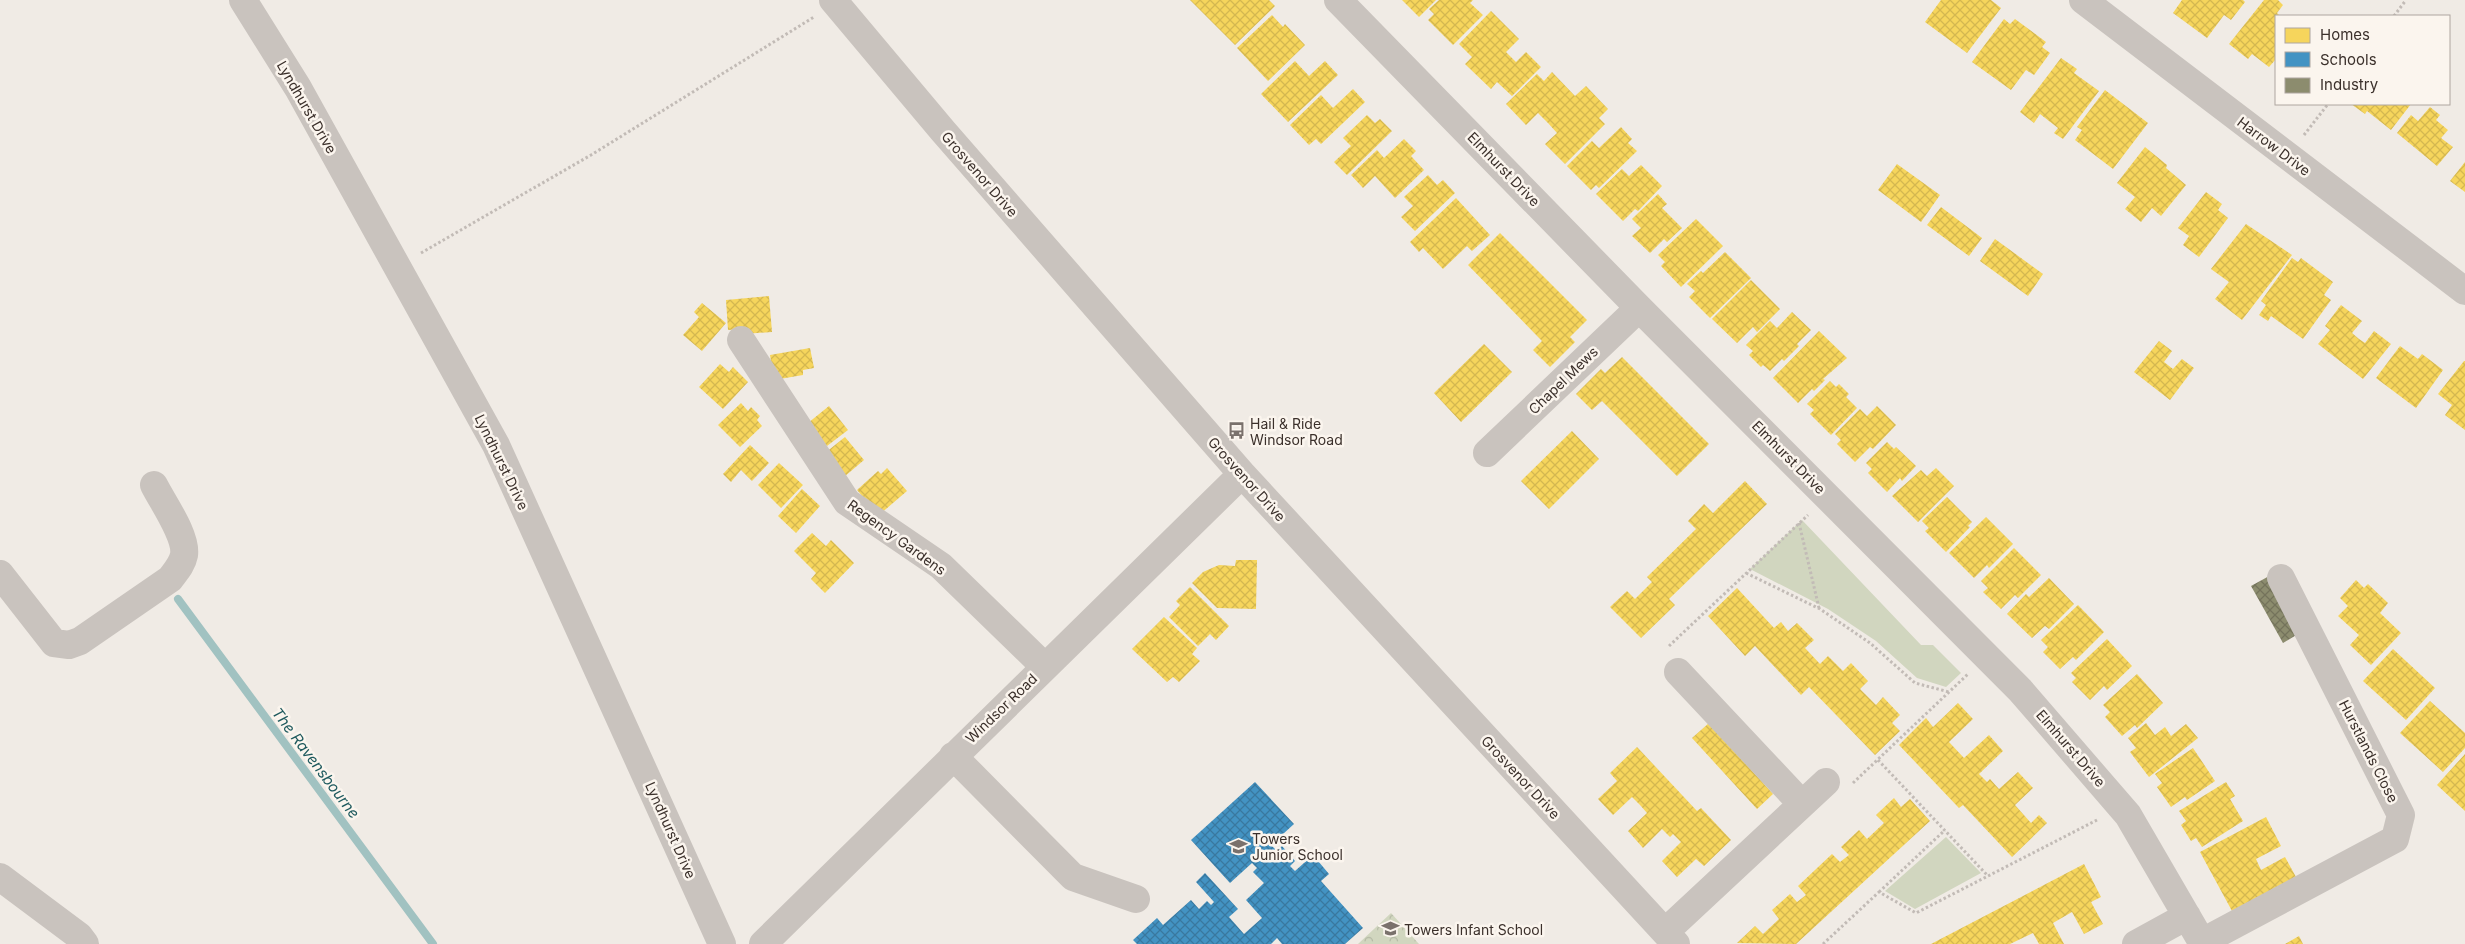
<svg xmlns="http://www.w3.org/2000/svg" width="2465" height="944" viewBox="0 0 2465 944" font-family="Inter,sans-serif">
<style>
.grass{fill:#d1d6bf}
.forest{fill:url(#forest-crowns)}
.homes{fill:url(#homes-cross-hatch)}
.schools{fill:url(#schools-cross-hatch)}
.industry{fill:url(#industry-cross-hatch)}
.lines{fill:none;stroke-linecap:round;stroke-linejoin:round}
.stream{stroke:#a1c2c1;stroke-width:8}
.path{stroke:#c2bbb6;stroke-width:3;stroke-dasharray:2.5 2.5;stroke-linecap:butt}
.minor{stroke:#c9c3be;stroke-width:28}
.labels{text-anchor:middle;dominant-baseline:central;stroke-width:5;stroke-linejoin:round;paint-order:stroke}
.street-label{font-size:14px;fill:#3b302b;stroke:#fbf5ee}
.poi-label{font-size:14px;fill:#3b302b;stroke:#fbf5ee;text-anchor:start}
.water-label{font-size:15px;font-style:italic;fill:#1f5a5e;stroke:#fbf5ee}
</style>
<defs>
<pattern id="forest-crowns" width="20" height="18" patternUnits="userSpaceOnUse" patternTransform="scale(1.25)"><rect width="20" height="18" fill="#d1d6bf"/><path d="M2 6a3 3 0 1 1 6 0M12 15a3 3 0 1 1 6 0" fill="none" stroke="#b4b8a4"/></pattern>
<pattern id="homes-cross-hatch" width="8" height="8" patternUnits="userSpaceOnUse" patternTransform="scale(1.25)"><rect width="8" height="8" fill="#f6d55c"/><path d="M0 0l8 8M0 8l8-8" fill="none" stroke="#d4b750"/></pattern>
<pattern id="schools-cross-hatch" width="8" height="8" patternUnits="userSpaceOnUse" patternTransform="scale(1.25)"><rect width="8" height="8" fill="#4393c3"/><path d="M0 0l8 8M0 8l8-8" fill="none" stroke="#39789f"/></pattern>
<pattern id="industry-cross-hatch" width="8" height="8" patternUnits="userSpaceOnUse" patternTransform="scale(1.25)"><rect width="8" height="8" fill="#8c8c6e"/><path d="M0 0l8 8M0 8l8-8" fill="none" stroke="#74735b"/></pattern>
</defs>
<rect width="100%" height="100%" fill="#f0ebe5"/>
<path class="grass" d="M1802 520 1921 645H1933L1961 673 1946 687 1917 678 1876 641 1828 609 1750 569Z
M1946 837 1981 873 1915 909 1885 891Z"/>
<path class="forest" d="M1391 913 1419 944H1358Z"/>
<path class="homes" d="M1190 0H1269L1275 6 1235 45Z
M1402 0H1436L1419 17Z
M1439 0H1473L1470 3 1483 15 1453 45 1428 20 1434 14 1429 9Z
M1941 0H1991L2001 8 1967 53 1925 22Z
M2182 0H2243L2245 2 2231 20 2224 15 2207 38 2173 13Z
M2264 0H2278L2283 5 2277 13 2280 16H2276V59L2269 67 2252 54 2248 59 2229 44Z
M1491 11 1519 39 1506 52 1516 62 1526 52 1541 67 1512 96 1497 82 1491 89 1465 64 1472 57 1459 44Z
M1272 15 1283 27 1285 24 1305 45 1268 81 1237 48Z
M2004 19 2010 24 2015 19 2046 42 2042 47 2050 53 2034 75 2026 70 2011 90 1972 62Z
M2061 58 2077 69 2074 73 2099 91 2063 139 2054 133 2058 128 2040 114 2034 123 2020 112Z
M1295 61 1309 76 1325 61 1338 75 1288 122 1261 94Z
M1552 72 1575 96 1586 86 1608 109 1599 118 1605 124 1565 164 1545 144 1557 133 1548 123 1538 113 1526 125 1506 104 1537 74 1544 81Z
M1353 89 1365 102 1321 144 1316 139 1309 145 1290 125 1321 95 1333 108Z
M2105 90 2148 123 2113 169 2075 140 2082 130 2077 127Z
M2351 104H2411L2391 130 2367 111 2365 114Z
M2430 107 2440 115 2436 120 2448 130 2441 138 2453 147 2437 166 2397 133 2411 115 2418 121Z
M1367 115 1375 123 1380 119 1392 131 1347 175 1334 162 1351 146 1343 138Z
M1621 127 1632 139 1628 143 1637 151 1599 188 1596 185 1591 190 1567 166 1592 141 1599 148Z
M1404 139 1416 151 1411 156 1424 170 1395 198 1375 176 1363 188 1351 175 1377 150 1384 158Z
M2145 147 2167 165 2166 168 2186 185 2161 216 2152 208 2141 222 2125 209 2135 197 2117 183Z
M2465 162V192L2450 181Z
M1897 164 1940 195 1921 222 1878 190Z
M1641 165 1662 186 1638 211 1635 209 1623 221 1596 194 1622 169 1629 176Z
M1428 175 1437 185 1443 180 1455 193 1415 231 1401 217 1413 206 1404 197Z
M2206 192 2222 204 2218 210 2228 218 2199 257 2183 245 2189 236 2178 228Z
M1658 194 1667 204 1662 208 1682 228 1667 242 1664 239 1650 253 1632 236 1641 228 1632 219Z
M1456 198 1490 235 1472 251 1467 246 1443 269 1423 248 1419 252 1410 242Z
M1941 207 1982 238 1969 256 1927 225Z
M1696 219 1723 246 1681 287 1661 266 1665 262 1658 255Z
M2246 224 2292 255 2242 320 2215 299 2229 282 2211 269Z
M1500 233 1587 320 1570 337 1575 342 1550 367 1533 350 1542 341 1468 265Z
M1995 239 2043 274 2028 296 1980 261Z
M1725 252 1751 278 1710 318 1689 297 1695 291 1687 284 1701 271 1703 273Z
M2292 258 2298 262 2301 258 2333 282 2324 295 2331 300 2303 339 2271 316 2268 321 2259 315 2266 305 2261 301Z
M1751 280 1780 309 1757 332 1753 327 1737 343 1712 319Z
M769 296 772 332 743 334 742 329 728 330 726 300Z
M702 303 726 323 702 351 683 335 699 317 694 312Z
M2341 305 2362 321 2352 333 2359 339 2365 343 2374 331 2391 344 2363 379 2318 344 2330 330 2325 326Z
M1792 312 1811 330 1797 344 1799 346 1784 361 1782 359 1770 371 1763 365 1761 367 1749 355 1753 351 1746 345 1770 321 1777 328Z
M1819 331 1847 358 1823 379 1825 380 1814 391 1812 389 1798 403 1773 378Z
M2159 341 2172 351 2164 362 2173 369 2182 359 2194 368 2170 400 2134 372Z
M1484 344 1512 372 1461 422 1434 393Z
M2400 346 2418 359 2422 354 2443 370 2416 408 2376 378Z
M810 348 814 368 803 370V375L774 380 770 355Z
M1622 357 1709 444 1677 476 1602 401 1592 410 1576 394 1601 369 1605 373Z
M2464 361H2465V430L2445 415 2452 405 2438 394Z
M720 364 729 372 733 367 748 382 723 409 699 387Z
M1830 381 1836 387 1839 384 1849 394 1846 397 1857 408 1831 435 1810 414 1814 410 1807 404Z
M741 403 748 411 751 407 760 416 757 420 762 426 740 447 718 425Z
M829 406 848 430 827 446 808 423Z
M1877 406 1896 425 1873 449 1870 447 1855 462 1837 444 1841 440 1835 434 1860 409 1867 416Z
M1572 431 1599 459 1549 509 1521 481Z
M845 437 864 460 844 477 825 453Z
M1887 442 1894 449 1896 447 1916 466 1902 481 1900 478 1887 492 1868 473 1872 469 1866 463Z
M750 445 769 463 752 481 741 470 731 482 723 474Z
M779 463 803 485 781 508 758 485Z
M887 468 907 491 879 515 857 490 878 471 881 474Z
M1936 468 1954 486 1918 522 1892 496 1921 470 1927 476Z
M1745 481 1767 504 1669 599 1675 605 1641 638 1610 607 1627 591 1635 599 1652 582 1647 577 1696 529 1688 521 1704 504 1713 513Z
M802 489 820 506 796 533 778 516Z
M1947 497 1972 522 1968 526 1970 527 1946 552 1925 531 1929 528 1922 521Z
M1986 517 2013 544 1989 568 1987 565 1974 578 1949 553Z
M812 533 826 546 831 540 854 563 825 593 811 579 816 573 794 551Z
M2014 548 2041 575 2018 598 2015 595 2001 609 1983 592 1988 588 1981 581Z
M1236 560H1257L1256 609 1217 608 1192 583 1203 572 1219 565 1235 566Z
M2049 578 2074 604 2049 629 2045 626 2032 638 2007 614 2026 594 2029 597Z
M2356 580 2364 588 2368 584 2388 603 2380 613 2401 633 2371 665 2350 645 2359 635 2338 616 2348 606 2340 598Z
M1190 587 1229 626 1216 640 1210 634 1198 646 1169 617 1180 605 1176 601Z
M1737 588 1774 628 1781 622 1788 631 1797 623 1814 640 1805 648 1820 664 1828 656 1843 671 1851 663 1868 681 1860 689 1876 705 1883 697 1900 715 1892 723 1900 731 1875 755 1809 687 1801 695 1755 646 1745 656 1708 616Z
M2078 605 2104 632 2076 660 2073 657 2060 669 2043 652 2048 647 2041 640Z
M1164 617 1197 648 1192 654 1200 661 1179 682 1173 677 1167 682 1132 649Z
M2107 639 2132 666 2107 690 2104 686 2090 700 2072 682 2076 678 2071 673Z
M2393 649 2435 688 2406 720 2363 681Z
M2137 674 2163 703 2137 728 2135 725 2122 736 2105 717 2110 712 2103 705Z
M2430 701 2465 733V748L2443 772 2400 733Z
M1958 703 1973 719 1949 742 1964 758 1989 735 2003 751 1979 774 1987 782 1990 779 1999 789 2018 772 2033 788 2015 805 2031 823 2039 815 2047 823 2012 857 1963 805 1959 808 1899 745 1926 718 1933 727Z
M1709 723 1773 794 1757 809 1692 738Z
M2146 723 2155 735 2165 727 2171 736 2186 724 2198 738 2149 777 2130 752 2136 748 2128 738Z
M1637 747 1697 811 1701 808 1731 840 1704 866 1696 859 1677 877 1662 861 1681 842 1673 834 1670 837 1662 829 1643 848 1628 831 1647 813 1640 805 1632 797 1613 815 1598 799 1617 781 1610 773Z
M2193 748 2215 781 2187 800 2185 797 2171 807 2157 787 2162 783 2155 774Z
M2465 754V811L2437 785Z
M2226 782 2235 796 2230 799 2243 821 2202 847 2196 838 2191 841 2181 825 2186 821 2179 811Z
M1894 798 1901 807 1910 799 1930 821 1796 944 1737 943 1755 926 1763 934 1779 919 1772 910 1790 894 1797 902 1806 895 1798 886 1832 854 1840 862 1849 855 1841 847 1859 830 1867 839 1884 823 1876 815Z
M2266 817 2281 846 2256 859 2261 870 2285 857 2296 877 2232 911 2200 852Z
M2084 864 2101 897 2091 902 2103 924 2084 934 2072 912 2053 923 2064 944H2039L2033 933 2010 944H1931Z
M2299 936 2303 944H2285Z"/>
<path class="schools" d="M1255 782 1294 824 1271 845 1277 851 1282 846 1295 861 1290 866 1295 871 1313 855 1329 874 1321 881 1363 928 1345 944H1282L1277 938 1271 944H1137L1133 940 1157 918 1163 925 1191 900 1199 909 1207 901 1211 905 1214 902 1196 882 1205 873 1238 909 1229 917 1244 934 1262 918 1246 900 1264 883 1253 872 1257 868 1252 863 1230 883 1191 840Z"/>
<path class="industry" d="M2271 575 2303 631 2283 643 2251 586Z"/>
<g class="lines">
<path class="stream" d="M178 599 433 944"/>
<path class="path" d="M2394 16 2406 0
M2304 135 2328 104
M421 253 591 155 814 17
M1799 523 1819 608
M1746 573 1820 609 1870 643 1915 683 1949 692
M1669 646 1808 515
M1878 760 1988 876
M1853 783 1968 674
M1879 892 1945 830
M1823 944 1879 892 1916 913 2097 820"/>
<path class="minor" d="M243 0 298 88 496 445 722 944
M833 0 943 131 1242 474 1676 944
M1338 0 1639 308 2020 690 2128 815 2203 944
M2083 0 2465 291
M741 340 847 502 941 566 1044 666
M1487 453 1639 308
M0 574 54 643 69 645 80 641 170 579C176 571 182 565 184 555 187 536 163 503 154 485
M1678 672 1802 804
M953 756 1073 877 1136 899
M0 877 79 936 85 944
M1665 932 1826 782
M2202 942 2395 839 2401 815 2281 578
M763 944 1242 474
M2136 944 2187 916"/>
</g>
<defs>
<symbol id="bus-bare" viewBox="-9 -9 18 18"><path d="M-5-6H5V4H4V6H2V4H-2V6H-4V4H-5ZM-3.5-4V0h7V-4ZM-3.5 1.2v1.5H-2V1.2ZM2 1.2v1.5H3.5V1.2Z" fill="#7a716c" stroke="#fbf5ee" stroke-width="2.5" paint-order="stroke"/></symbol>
<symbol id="school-bare" viewBox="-9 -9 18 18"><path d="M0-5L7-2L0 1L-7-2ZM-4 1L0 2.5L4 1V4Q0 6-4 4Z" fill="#7a716c" stroke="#fbf5ee" stroke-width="2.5" paint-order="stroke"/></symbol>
</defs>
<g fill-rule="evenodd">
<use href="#bus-bare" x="1224" y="418" width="25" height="25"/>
<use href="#school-bare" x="1226" y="834" width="25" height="25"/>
<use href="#school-bare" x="1378" y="916" width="25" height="25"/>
</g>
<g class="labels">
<g class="street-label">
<text transform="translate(307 107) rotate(60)">Lyndhurst Drive</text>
<text transform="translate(2274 146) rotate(37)">Harrow Drive</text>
<text transform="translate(1504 169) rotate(46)">Elmhurst Drive</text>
<text transform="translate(980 174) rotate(49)">Grosvenor Drive</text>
<text transform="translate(1563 380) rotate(-44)">Chapel Mews</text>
<text transform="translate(1789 457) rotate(45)">Elmhurst Drive</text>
<text transform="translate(502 462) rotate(64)">Lyndhurst Drive</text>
<text transform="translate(1247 479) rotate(48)">Grosvenor Drive</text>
<text transform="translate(897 537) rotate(36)">Regency Gardens</text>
<text transform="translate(1001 708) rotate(-44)">Windsor Road</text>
<text transform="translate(2071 748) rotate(49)">Elmhurst Drive</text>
<text transform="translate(2369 751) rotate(63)">Hurstlands Close</text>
<text transform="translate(1521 777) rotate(47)">Grosvenor Drive</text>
<text transform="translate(671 830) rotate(66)">Lyndhurst Drive</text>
</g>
<g class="poi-label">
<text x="1250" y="423">Hail &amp; Ride<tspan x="1250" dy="16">Windsor Road</tspan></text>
<text x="1252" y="838">Towers<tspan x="1252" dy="16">Junior School</tspan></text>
<text x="1404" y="929">Towers Infant School</text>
</g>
<g class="water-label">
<text transform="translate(316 763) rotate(53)">The Ravensbourne</text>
</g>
</g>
<rect x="2275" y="15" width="175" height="90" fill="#fbf5ee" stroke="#aea6a0"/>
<rect x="2285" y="28" width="25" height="15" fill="#f6d55c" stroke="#aea6a0"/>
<text x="2320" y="40" font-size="15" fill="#3b302b">Homes</text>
<rect x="2285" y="52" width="25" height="15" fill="#4393c3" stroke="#aea6a0"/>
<text x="2320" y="65" font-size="15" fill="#3b302b">Schools</text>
<rect x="2285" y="78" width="25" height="15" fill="#8c8c6e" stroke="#aea6a0"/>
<text x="2320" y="90" font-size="15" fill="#3b302b">Industry</text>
</svg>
